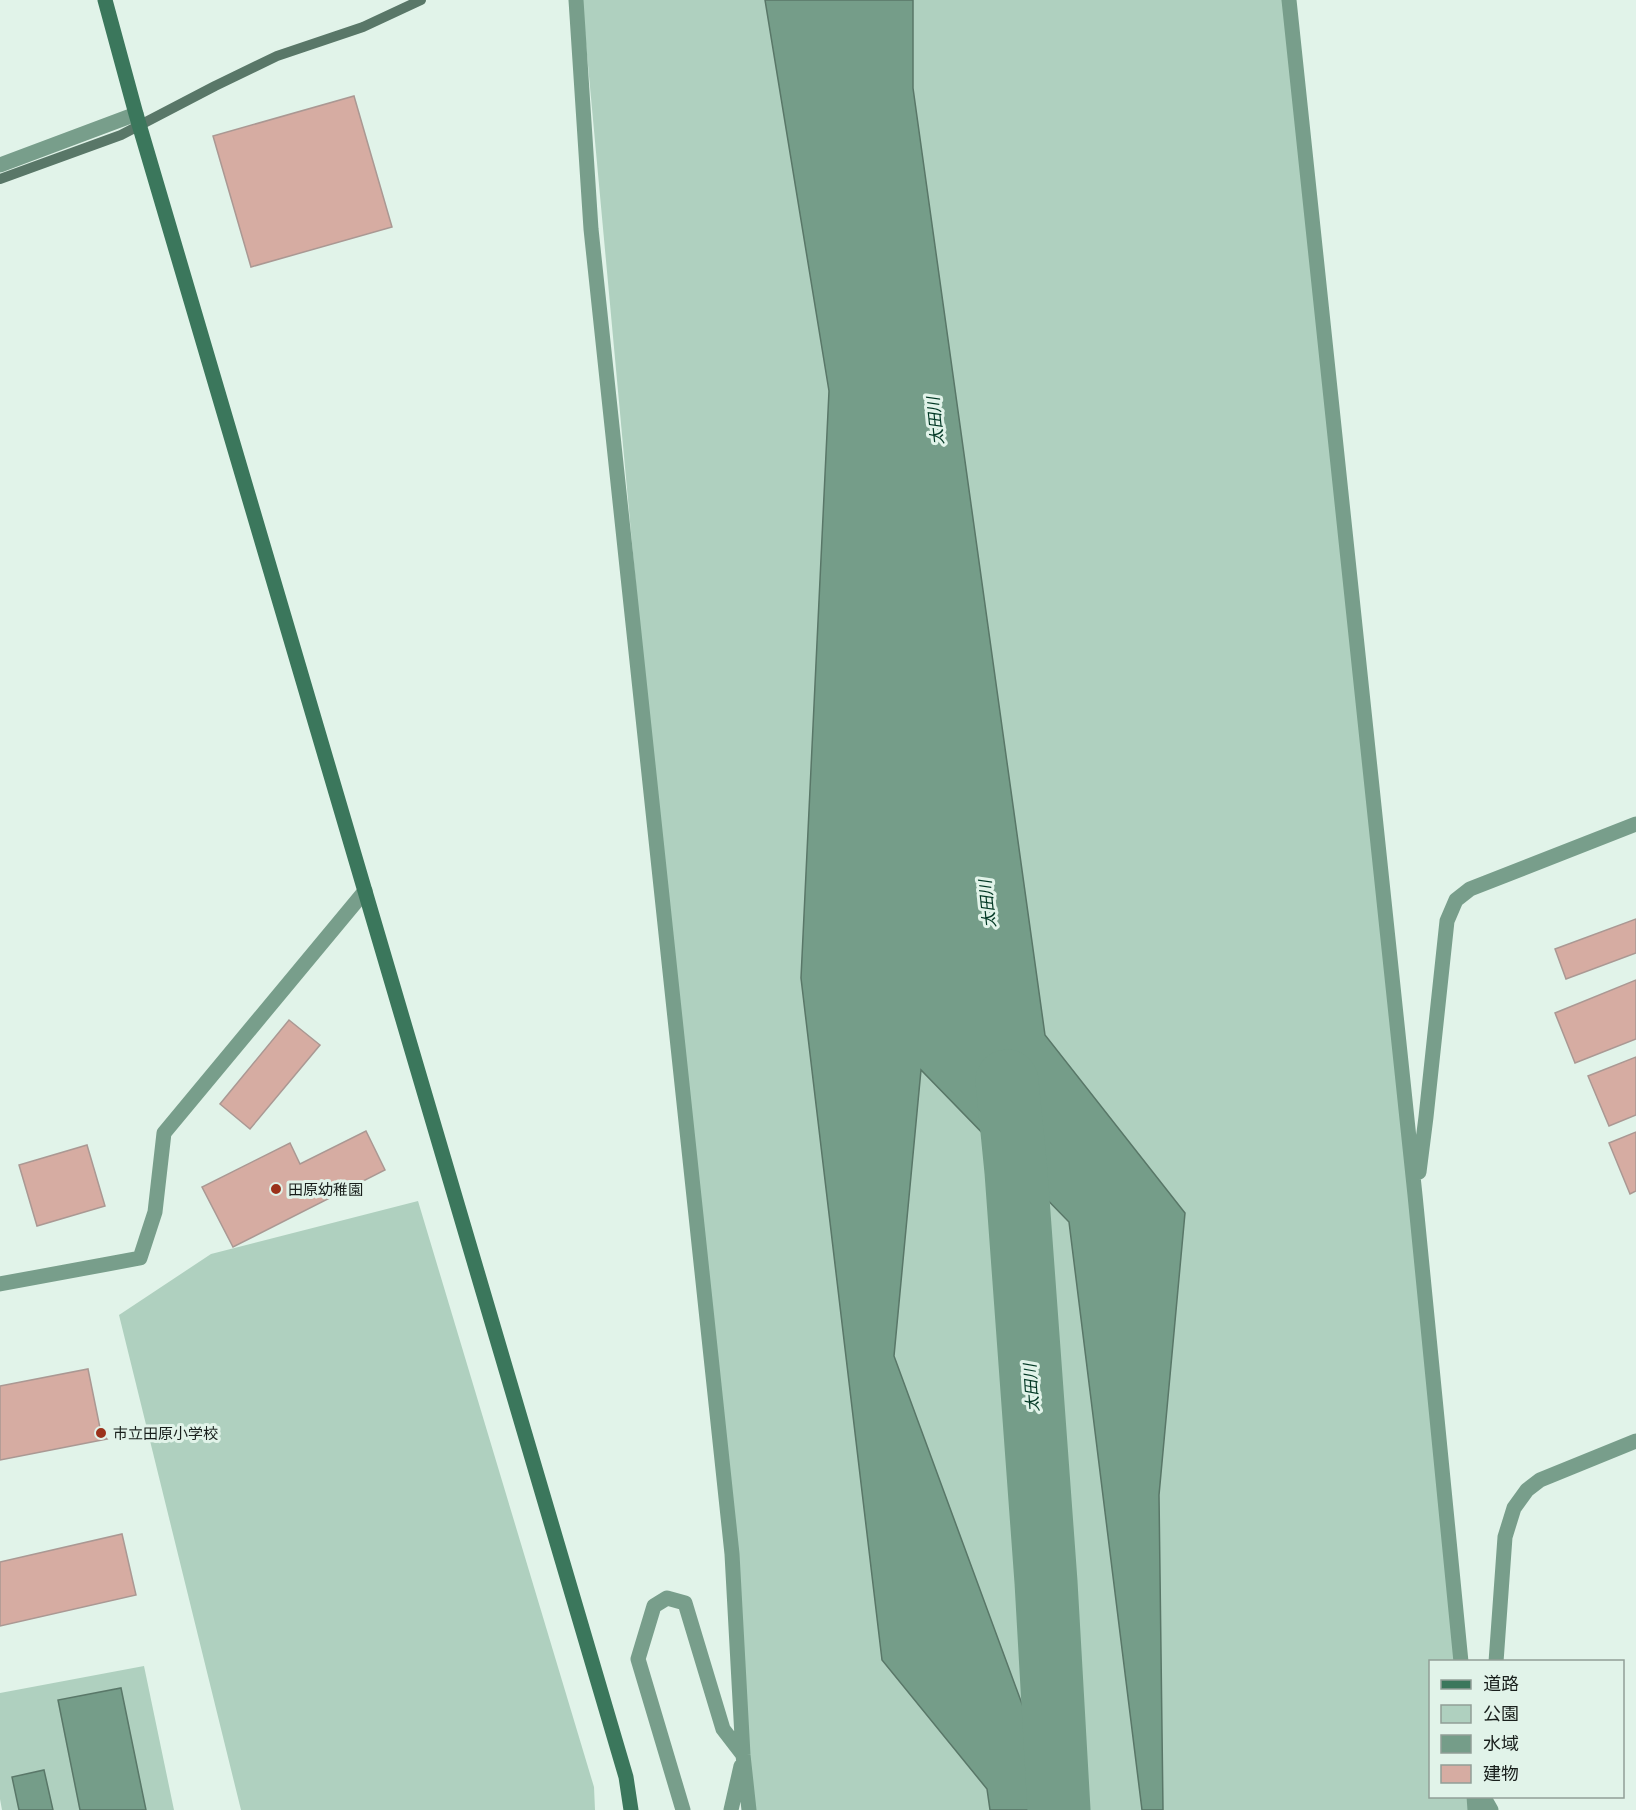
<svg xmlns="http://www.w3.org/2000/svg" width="1636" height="1810" viewBox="0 0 1636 1810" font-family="'Noto Serif','Noto Sans JP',serif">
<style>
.green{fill:#afd0bf}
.water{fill:#759d89;stroke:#597768;stroke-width:1.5}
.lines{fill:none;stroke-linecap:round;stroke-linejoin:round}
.stream{stroke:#597768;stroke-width:10}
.river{stroke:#759d89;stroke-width:63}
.building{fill:#d6aca2;stroke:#aa9893;stroke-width:1.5}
.street{stroke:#789e8b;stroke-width:15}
.secondary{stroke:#3b775c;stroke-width:15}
.poi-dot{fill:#9b321b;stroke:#e1f3e9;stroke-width:2}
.labels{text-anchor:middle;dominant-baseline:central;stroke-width:6;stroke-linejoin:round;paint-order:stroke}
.poi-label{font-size:15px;fill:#191f1c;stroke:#e1f3e9;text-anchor:start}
.water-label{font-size:16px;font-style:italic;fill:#003723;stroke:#e1f3e9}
</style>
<rect width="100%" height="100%" fill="#e1f3e9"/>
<path class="green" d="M582 0H1285L1457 1661 1430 1662V1796L1469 1797 1470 1810H752L675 1010Z
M418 1201 594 1787 595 1810H241L119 1315 211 1254Z
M144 1666 174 1810H146L120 1688 58 1700 80 1810H53L43 1770 12 1777 19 1810H2L0 1799V1693Z"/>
<path class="water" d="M765 0H913V88L1045 1035 1185 1213 1159 1495 1163 1810H1142L1069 1222 921 1070 894 1356 1061 1810H990L987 1789 882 1660 801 978 829 391Z
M121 1688 146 1810H80L58 1700Z
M44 1770 53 1810H19L12 1777Z"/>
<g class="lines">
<path class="stream" d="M0 179 121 135 215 86 277 56 363 27 421 0"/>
<path class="river" d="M1007 1081 1016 1172 1046 1582 1059 1810"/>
</g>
<path class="building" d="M354 96 392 227 251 267 213 136Z
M1636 919V953L1566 979 1555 949Z
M1636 980V1039L1575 1063 1555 1013Z
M289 1020 320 1045 250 1129 220 1104Z
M1636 1057V1115L1609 1126 1588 1076Z
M366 1131 385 1170 233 1247 202 1187 290 1143 300 1164Z
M1636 1132V1191L1630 1194 1609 1143Z
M87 1145 105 1206 37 1226 19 1165Z
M88 1369 101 1433 107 1439 0 1460V1386Z
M122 1534 136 1595 0 1626V1562Z"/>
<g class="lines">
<path class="street" d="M576 0 591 229 732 1554 743 1755 749 1810
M1289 0 1415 1195 1461 1662
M0 165 136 114
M1419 1172 1426 1117 1447 921 1456 900 1470 889 1636 824
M0 1284 140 1258 155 1212 164 1133 365 891
M1496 1662 1505 1537 1514 1508 1527 1490 1540 1480 1636 1441
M1474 1796 1475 1810
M1483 1796 1491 1810
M683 1810 638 1659 654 1606 667 1598 685 1603 723 1729 743 1755
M731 1810 741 1766"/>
<path class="secondary" d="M105 0 136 114 626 1777 631 1810"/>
</g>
<g class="poi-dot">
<circle cx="276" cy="1189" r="6"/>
<circle cx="101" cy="1433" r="6"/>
</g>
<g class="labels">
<g class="poi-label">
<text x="288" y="1189">田原幼稚園</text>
<text x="113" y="1433">市立田原小学校</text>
</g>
<g class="water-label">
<text transform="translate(935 421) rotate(-96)">太田川</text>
<text transform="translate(987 904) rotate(-96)">太田川</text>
<text transform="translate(1031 1388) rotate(-94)">太田川</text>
</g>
</g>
<rect x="1429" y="1660" width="195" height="138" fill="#e1f3e9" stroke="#919e97" stroke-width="1.5"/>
<rect x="1441" y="1680" width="30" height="9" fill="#3b775c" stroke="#919e97" stroke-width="1.5"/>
<text x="1483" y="1690" font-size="18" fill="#191f1c">道路</text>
<rect x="1441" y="1705" width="30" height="18" fill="#afd0bf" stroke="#919e97" stroke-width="1.5"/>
<text x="1483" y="1720" font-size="18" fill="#191f1c">公園</text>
<rect x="1441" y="1735" width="30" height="18" fill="#759d89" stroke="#919e97" stroke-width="1.5"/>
<text x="1483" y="1750" font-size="18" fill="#191f1c">水域</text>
<rect x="1441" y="1765" width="30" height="18" fill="#d6aca2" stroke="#919e97" stroke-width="1.5"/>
<text x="1483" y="1780" font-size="18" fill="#191f1c">建物</text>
</svg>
